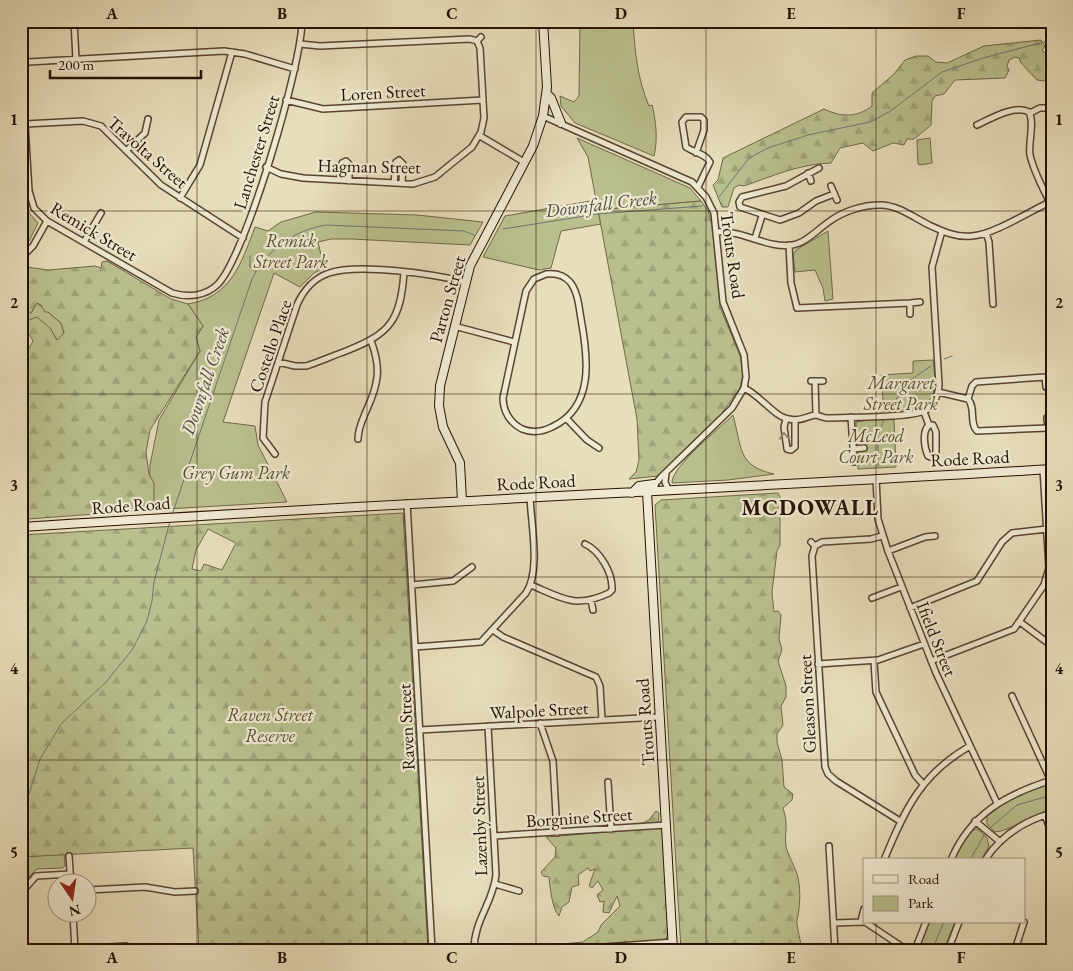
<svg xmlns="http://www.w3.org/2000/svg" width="1073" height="971" viewBox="0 0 1073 971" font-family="'EB Garamond',serif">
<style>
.green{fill:#b9c08e;stroke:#706849}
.forest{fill:url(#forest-firs);stroke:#706849;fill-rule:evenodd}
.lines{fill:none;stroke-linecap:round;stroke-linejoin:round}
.stream{stroke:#6d7672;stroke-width:1}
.street-casing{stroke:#564432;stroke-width:8}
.secondary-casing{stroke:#261104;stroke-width:10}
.street{stroke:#f0ead3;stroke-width:5}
.secondary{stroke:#f0ead3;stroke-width:8}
.oneway{stroke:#958876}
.grid{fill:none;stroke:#261104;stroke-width:1;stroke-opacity:0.55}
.labels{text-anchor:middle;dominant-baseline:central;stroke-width:4.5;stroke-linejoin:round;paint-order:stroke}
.street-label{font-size:18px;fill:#261104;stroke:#f0ead3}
.park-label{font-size:18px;font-style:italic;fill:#594e34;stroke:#f0ead3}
.water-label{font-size:19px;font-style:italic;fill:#504c44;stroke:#f0ead3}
.district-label{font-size:22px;font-weight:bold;letter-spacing:1px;fill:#261104;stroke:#f0ead3}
.neatline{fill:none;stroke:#261104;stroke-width:2}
.grid-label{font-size:16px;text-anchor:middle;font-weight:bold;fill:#261104}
</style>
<defs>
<pattern id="forest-firs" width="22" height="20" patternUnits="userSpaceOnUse" patternTransform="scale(1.25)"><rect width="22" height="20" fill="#b9c08e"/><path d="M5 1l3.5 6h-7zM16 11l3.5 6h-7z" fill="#9fa479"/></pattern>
</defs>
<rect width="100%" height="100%" fill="#e8debb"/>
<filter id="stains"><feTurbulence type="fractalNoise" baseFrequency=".004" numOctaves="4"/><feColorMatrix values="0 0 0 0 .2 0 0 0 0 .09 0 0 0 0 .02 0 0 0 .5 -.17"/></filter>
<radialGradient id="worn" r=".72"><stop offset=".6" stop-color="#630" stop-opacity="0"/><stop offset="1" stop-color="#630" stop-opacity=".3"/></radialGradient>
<path class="green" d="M580 21H633C635 51 637 78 649 106L652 105C656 120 658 140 654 156L575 123 561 106 560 96 574 102 579 96Z
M577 138 690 188 701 201 598 210 601 224 561 231 551 268 539 270 483 257 505 216 596 200 588 157Z
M930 138 932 163 920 165 918 164 917 140Z
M21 198 25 200 29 213 38 223 28 243 21 250Z
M316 212 417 215 483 222 470 245 351 239H331L318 242 324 268 314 273 300 287 274 273 223 422 255 426 258 445 287 502 149 510 150 465 159 420 200 351 196 337 203 326 188 304C231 297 241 264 255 227L268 231 281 222Z
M828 231 833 299 825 301 823 288 815 270 795 272 793 255 796 250Z
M37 303 61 323 64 333 57 340 50 328 25 324 21 330V311L25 307 31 313Z
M933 360C940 409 926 408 884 412L881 375 913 373V361Z
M733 415C742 447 737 466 774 474L728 480 672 483C671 467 720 428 733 415Z
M879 418 894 420 896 467 858 469 856 422Z
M1052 783V809C1033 814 1011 831 995 832L987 824V816L1015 796Z
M978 829 987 838 989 846 982 860H954L962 840 971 830Z
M64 854 65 866 62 868 37 869 21 885V857Z
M929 922H955L944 950H918Z"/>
<path class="forest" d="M1041 40 1045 46 1042 50 1049 57 1048 63 1052 65V82L1037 80 1021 63 1019 58 1015 57 1009 60 1007 66 1009 70 1005 78 955 80 944 94 935 96 932 101 931 125 914 139H907L904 145 893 143 873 151 863 143 840 148 831 163C799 164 773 176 744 186L739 185 734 188 728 207H722L713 185 718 180 723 158 824 109C840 117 857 118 872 106V93L894 74 905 60 916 56H928L936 62 947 63 984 46Z
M701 201 708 211 714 232 720 307 741 358 743 374 740 388 722 413 658 476 629 479 636 472 639 460 637 419 598 210Z
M107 261 171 299 188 304 203 326 196 337 200 351 150 430 146 452 149 474 154 483V504L149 510 28 519 21 512V351L28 350 33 341 28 332 23 330 24 322 37 317 50 328 57 340 64 333 61 323 48 312H45L41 305 37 303 31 313H26L25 308 21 311V272L27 267 48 270 95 266 101 268 102 262Z
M778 493 780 497V545L777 551 772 592 774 612 778 611 781 615 779 639 782 650 778 661 786 686V697L781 706 783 725 777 734V742L782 760 784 787 793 794 792 800 783 808C789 826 784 832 786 846 787 854 797 870 798 878 801 891 800 907 797 920 796 925 801 942 802 950H681L655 505 661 500Z
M403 513 428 950H199L193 848 21 857V734L29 689 21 582V535ZM208 529 236 543 222 570 204 564 201 571 192 569 196 550Z
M656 811 659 813 658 824 665 835 669 929 666 940 511 949 583 942 598 932 601 925 620 906 617 896 609 913 603 912 604 901 600 902 597 895 603 890 598 881 592 888 589 886 595 869 590 871 588 868 578 875 579 885 572 887 569 902 562 907 559 916C552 909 550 887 549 877L543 876 541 872 555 857 556 848 546 837 642 829 643 823 649 820Z"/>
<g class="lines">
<path class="stream" d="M719 197 749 158 768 148 808 135 870 122 889 112 942 72 983 58 1052 40
M503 229 598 214 702 206
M250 256V267L256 272
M944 359 952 356
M887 412 909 381 931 366
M878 467V436L884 419
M172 515 252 279C267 250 294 230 326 225L464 231 474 235
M21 808 29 794 40 759 61 724 106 682 132 650 147 621 152 601 154 582 170 521
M990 828 1017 805 1052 795
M970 860 984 835
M932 950 944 922"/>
<defs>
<path id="street" d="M74 21 76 59
M300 44 320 46 470 39 477 41 481 37
M295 69 245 54 224 51 28 62 23 68 22 76 29 191 34 208 47 221 172 293C188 298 206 296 218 284 246 255 302 64 302 21
M286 100 323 109 483 100
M1030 113 1040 108H1052
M543 116 692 182 706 197 714 213 723 302 744 355 746 377 744 388 732 408 661 477 653 487
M25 124 83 121 101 126 161 185 243 238
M977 125C990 119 1015 104 1029 112 1035 123 1028 142 1030 155 1034 173 1044 190 1052 207
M480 136 524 162
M127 150 145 133 148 119
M696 153 704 130V120L701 117H686L682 122 686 147C693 152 706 154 710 162L698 187
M266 167 281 174 303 178 413 184 435 177 472 147 481 132 484 118 480 48 477 41
M819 168 786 186 742 197 739 202 740 207 780 220 799 213 816 201 834 194
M808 173 811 181
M340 180 342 163 346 161 349 164V181
M394 183 396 162 399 160 403 164 402 183
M831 186 837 200
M180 198 200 165 232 52
M717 232C743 230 768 249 792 245 806 243 818 229 830 221 844 211 863 205 880 205 898 205 913 217 929 225 942 231 957 238 972 236 993 235 1032 210 1052 201
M986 233 989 242 993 304
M755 238 762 216
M84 242 101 213
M789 245 791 283 797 308 910 303
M21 258 33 246 47 221
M546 274C555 273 564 275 570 282 578 292 579 307 581 319 588 357 595 407 552 427 542 432 532 433 522 429 510 423 503 411 503 398L526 291 534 279Z
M910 314V303L920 302
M454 326 514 342
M278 362 295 366H306C319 362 332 356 346 351 390 334 401 320 404 272
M811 381H823
M815 381 816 415
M1046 387 1045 377 1052 376
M744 388C760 395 774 417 789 419 801 422 807 416 815 415 819 415 823 418 827 418 847 417 910 418 924 411 934 407 938 395 939 385L932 267 942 231
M938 392 968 399 972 386 976 382 1045 377
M968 399C976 408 969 423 977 431L1048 428
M924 412 929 425H933L936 432V454L933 458 928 456C924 447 922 431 929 425
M851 417 854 462
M566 418 587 440 599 448
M1047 418 1048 428H1052
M786 419 784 427 787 449 791 450 795 447V420
M358 439C358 428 363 419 367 409 379 383 381 367 371 341
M853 449 864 448
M275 454 263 438 265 402 297 305C303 291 314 278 329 273 358 263 434 274 465 282
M666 473 665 482 669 491
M876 478 878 519 888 551 936 673 997 803
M407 503 432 950
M811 542 815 546 812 556 825 767 828 774 836 781 900 821
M815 546 822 542 871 539 882 536
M888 551 925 537 935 536
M412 585 453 581 472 567
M531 585C562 598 575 609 609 593L612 590C613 573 600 551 585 544
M872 598 901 587
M591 600 593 610
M910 608 977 581 1002 542 1012 533 1047 529
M1020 622 1052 646
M493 630 503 637 596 677 600 686 602 720
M415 647 481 642 526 593C541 571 531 524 530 497
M874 661 876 692 915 775 923 784
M931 661 1014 629 1044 585 1049 568 1043 469
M818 664 878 660 924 644
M21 684V705
M1012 696 1051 781
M540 723 553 761 557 833
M420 730 659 717
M608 782 611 829
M1045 815 1052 835
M975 821 999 841
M494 836 666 825
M829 846 835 950
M69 856 71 884
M884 860C905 809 921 774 970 746
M951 860C970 814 1007 794 1052 780
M985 860C1001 835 1024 821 1052 813
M495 884 519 891
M88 890 145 887 175 892 195 891
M21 893 36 876 70 874
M73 914 75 950
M861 921 864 909
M865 922 907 950
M834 923 864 922
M75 949 126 946
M474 950C474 920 493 903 496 875L488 726
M564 950 673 942
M915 950 926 922
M948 950 959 922
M1015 950 1024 922"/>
<path id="secondary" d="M547 94 551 98 561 123
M647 492 673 950
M632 493 639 486 654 484
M462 501 460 463 443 427 439 406 440 386 470 266 533 146 543 116 547 87 543 21
M21 527C365 504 708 490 1052 469"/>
</defs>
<use href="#street" class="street-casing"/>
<use href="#secondary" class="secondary-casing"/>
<use href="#street" class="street"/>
<use href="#secondary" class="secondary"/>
</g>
<defs><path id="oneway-chevron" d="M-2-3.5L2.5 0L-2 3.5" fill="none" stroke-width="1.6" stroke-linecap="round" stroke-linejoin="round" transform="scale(1.25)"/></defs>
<use class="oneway" href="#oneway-chevron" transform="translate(784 436) rotate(-93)"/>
<path class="grid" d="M197 21V950M367 21V950M536 21V950M706 21V950M876 21V860M21 211H1052M21 394H1052M21 577H1052M21 760H1052M876 922V950"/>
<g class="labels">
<g class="street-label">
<text transform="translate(383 92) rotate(-3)">Loren Street</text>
<text transform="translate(148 152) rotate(41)">Travolta Street</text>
<text transform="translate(256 152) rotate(-73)">Lanchester Street</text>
<text transform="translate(369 166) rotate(1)">Hagman Street</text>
<text transform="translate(94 231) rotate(31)">Remick Street</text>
<text transform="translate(733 255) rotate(82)">Trouts Road</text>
<text transform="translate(447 299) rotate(-74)">Parton Street</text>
<text transform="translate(270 346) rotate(-71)">Costello Place</text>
<text transform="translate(970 458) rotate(-3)">Rode Road</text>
<text transform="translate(536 482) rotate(-3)">Rode Road</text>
<text transform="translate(131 505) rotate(-4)">Rode Road</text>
<text transform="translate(937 639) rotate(68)">Ifield Street</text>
<text transform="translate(807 704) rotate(-93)">Gleason Street</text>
<text transform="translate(539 710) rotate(-3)">Walpole Street</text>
<text transform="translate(645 722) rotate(-94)">Trouts Road</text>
<text transform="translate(406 727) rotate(-93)">Raven Street</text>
<text transform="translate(579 817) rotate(-4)">Borgnine Street</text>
<text transform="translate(479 826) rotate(-92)">Lazenby Street</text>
</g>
<g class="park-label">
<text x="291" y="240">Remick<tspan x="291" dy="21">Street Park</tspan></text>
<text x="901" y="382">Margaret<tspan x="901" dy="21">Street Park</tspan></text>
<text x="876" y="435">McLeod<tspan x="876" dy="21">Court Park</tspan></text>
<text x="236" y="472">Grey Gum Park</text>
<text x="270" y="714">Raven Street<tspan x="270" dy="21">Reserve</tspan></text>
</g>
<g class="water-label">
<text transform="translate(601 204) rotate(-7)">Downfall Creek</text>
<text transform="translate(205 381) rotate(-71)">Downfall Creek</text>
</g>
<g class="district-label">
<text x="810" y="507">MCDOWALL</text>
</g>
</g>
<rect width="1073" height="971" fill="none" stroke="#e8debb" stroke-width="55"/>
<rect x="863" y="858" width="162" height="65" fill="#f0ead3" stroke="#9f9380"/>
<rect x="873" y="875" width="25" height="8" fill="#f0ead3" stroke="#9f9380"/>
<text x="908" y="884" font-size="15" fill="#261104">Road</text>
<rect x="873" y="896" width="25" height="15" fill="#b9c08e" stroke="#9f9380"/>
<text x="908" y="908" font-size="15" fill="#261104">Park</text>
<g transform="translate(72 898) rotate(167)"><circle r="24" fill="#f0ead3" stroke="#9f9380"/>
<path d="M0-4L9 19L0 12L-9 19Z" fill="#8f2418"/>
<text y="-8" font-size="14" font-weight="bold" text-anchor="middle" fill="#261104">N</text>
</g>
<path d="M50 70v8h151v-8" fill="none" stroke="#261104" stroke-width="2.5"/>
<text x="58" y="70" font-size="15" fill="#261104" stroke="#f0ead3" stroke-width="4" paint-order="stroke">200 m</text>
<rect x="28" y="28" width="1018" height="916" class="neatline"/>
<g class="grid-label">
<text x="112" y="19">A</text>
<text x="282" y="19">B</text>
<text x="452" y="19">C</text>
<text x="621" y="19">D</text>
<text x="791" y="19">E</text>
<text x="961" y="19">F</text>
<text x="14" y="125">1</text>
<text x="1059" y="125">1</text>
<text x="14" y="308">2</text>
<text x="1059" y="308">2</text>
<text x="14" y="491">3</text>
<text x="1059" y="491">3</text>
<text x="14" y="674">4</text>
<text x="1059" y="674">4</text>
<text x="14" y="858">5</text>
<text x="1059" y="858">5</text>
<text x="112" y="963">A</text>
<text x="282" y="963">B</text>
<text x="452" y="963">C</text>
<text x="621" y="963">D</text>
<text x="791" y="963">E</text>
<text x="961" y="963">F</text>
</g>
<rect width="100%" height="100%" filter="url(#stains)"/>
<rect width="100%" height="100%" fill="url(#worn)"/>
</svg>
